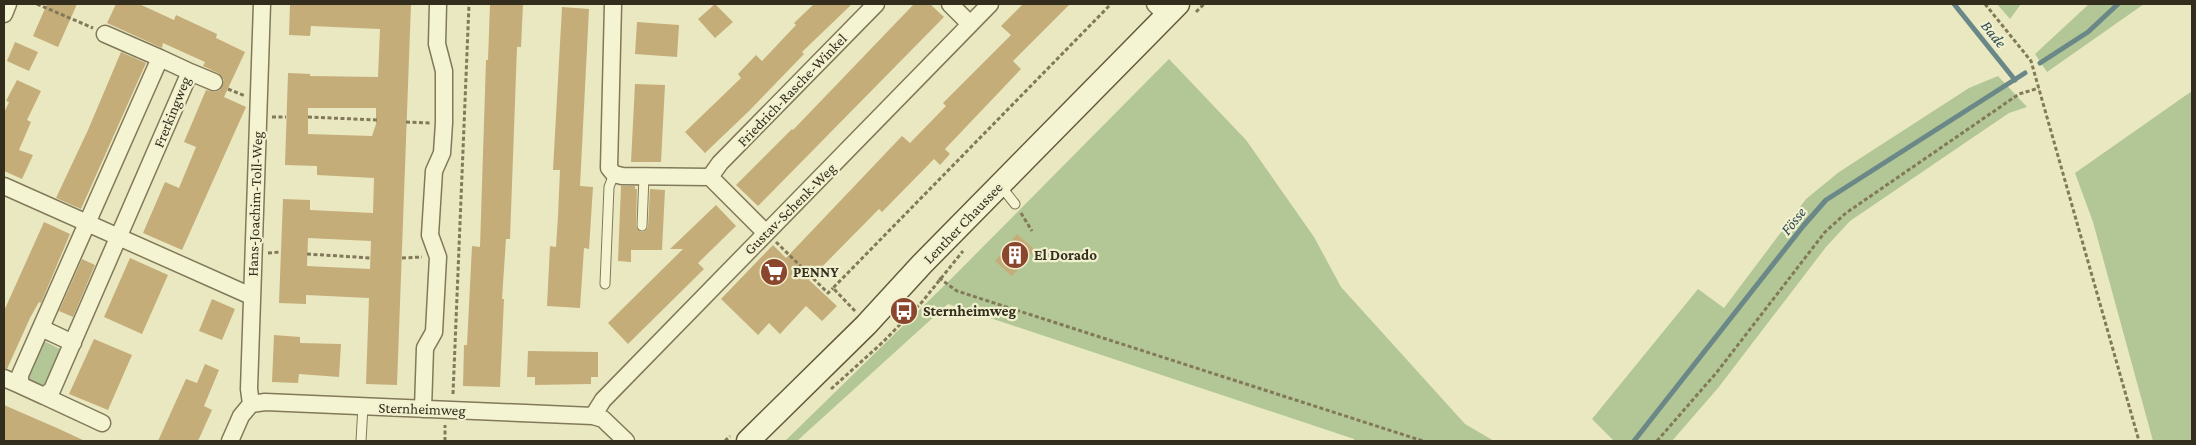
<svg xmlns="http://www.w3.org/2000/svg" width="2196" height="445" viewBox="0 0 2196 445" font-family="'Crimson Pro',serif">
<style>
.green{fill:#b3c695}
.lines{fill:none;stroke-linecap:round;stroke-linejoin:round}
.stream{stroke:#6b8889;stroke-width:5}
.building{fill:#c5ad79;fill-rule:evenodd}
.lane-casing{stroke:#817959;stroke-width:11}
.street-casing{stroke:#817959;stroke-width:19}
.secondary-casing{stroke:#635a3d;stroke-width:25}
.path{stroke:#817959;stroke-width:3;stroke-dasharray:4 2.5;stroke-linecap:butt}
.lane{stroke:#f5f4d2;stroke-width:9}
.street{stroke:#f5f4d2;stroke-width:16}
.secondary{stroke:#f5f4d2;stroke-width:22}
.labels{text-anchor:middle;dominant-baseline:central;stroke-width:4.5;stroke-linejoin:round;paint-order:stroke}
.street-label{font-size:15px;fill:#322d1d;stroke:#f2f1cf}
.poi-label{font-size:15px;font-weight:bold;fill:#322d1d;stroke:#f2f1cf;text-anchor:start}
.water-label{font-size:16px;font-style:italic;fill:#2d4951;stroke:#f2f1cf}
</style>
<rect width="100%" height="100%" fill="#eae8c0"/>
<path class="green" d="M1997 4H2021L2010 19Z
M2089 4H2144L2047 72 2035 54Z
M1169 59 1246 140 1314 237 1341 287 1465 424 1494 441H1354V439L948 304 797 441H785L953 277Z
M1998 76 2027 107 2009 113 1850 221 1826 247 1718 388 1672 441H1614L1592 419 1698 289 1724 308 1806 199 1839 172 1969 88Z
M2192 91V441H2153L2093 222 2075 173Z
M44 341 62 350 50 382 38 388 29 382 27 377Z"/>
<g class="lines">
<path class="stream" d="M1954 4 2015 80
M2040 63 2088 32 2118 4
M1634 441 1804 225 1826 200 2025 73"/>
</g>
<path class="building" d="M47 4H77L58 47 33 36Z
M116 4H139L174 20 176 15 217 34 216 38 245 52 224 97 246 107 182 250 143 233 165 182 179 188 196 147 184 142 206 90 215 92 220 90 223 85 224 80 218 73 203 66 205 62 163 43 162 48 107 23Z
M290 4H411L397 385 366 384 369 298 306 295V304L279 303 283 199 310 200V210L373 213 374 178 317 175V166L285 165 288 73 310 74V76L378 77 380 29 311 26 310 36 289 35ZM308 108H376V124L372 136 308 134ZM308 238 371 241 370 269 307 266Z
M490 4H523L521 47H517L510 239H506L502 299H504L500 387 463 386 464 345H467L472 246 480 247 486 60H488Z
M715 4 733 22 715 38 698 19Z
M814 4H852L802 52 804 54 749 111 705 153 685 132 741 78 738 74 756 55 762 61 796 25 794 23Z
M914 4H930L944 17 758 206 736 185 792 129 793 130Z
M1023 4H1070L1013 61 1021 69 945 149 950 154 940 165 934 159 882 212 879 209 809 280 837 306 822 321 806 306 780 334 769 323 758 335 721 299 773 245 786 258 902 136 910 143 946 106 943 103 1011 35 1001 26Z
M562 7 589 9 580 186 593 187 589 249 584 248 580 308 547 306 550 246 556 247 558 216 560 170H553Z
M637 22 679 25 677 57 635 54Z
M15 42 38 52 29 71 7 61Z
M121 52 146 63 81 209 56 198 88 130Z
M17 80 41 91 27 120 31 122 19 150 33 155 22 179 4 171V113L9 102 6 101Z
M635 84 665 85 661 162H631Z
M621 186H635V189H637L636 226 637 229 641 232 645 231 648 227 650 189 665 190 662 250H631V262L618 261Z
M716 205 736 226 698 263 704 269 628 344 608 323 683 249H670Z
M44 222 70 234 41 303 39 302 30 318 7 369 4 368V311Z
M1017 234 1035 250 1012 276 995 261Z
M130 258 168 275 142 334 104 317Z
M82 259 95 265 73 317 59 311Z
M212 299 235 309 222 340 199 331Z
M274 335 300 337V343L341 344 339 377 299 374 298 383 272 382Z
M94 339 132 355 108 410 69 394Z
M528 351 598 352V377H591V384L535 385V377H527Z
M205 364 219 370 204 406 212 410 198 441H158L186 379 197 383Z
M4 405 57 428 85 441H4Z"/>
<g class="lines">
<defs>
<path id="lane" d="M1000 185 1015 204
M642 226 644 176
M605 284 609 187 614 174
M361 441 363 406"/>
<path id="street" d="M613 4 609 168 614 174 622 176 710 177 766 233
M950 4 970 24
M1155 4 1166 15
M4 14 8 4
M105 34 160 58
M160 58 190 72 52 390 44 396 20 385V375Z
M190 72 214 82
M710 177 720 163 876 4
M4 186 251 296
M41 328 73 343
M4 378 20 385
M44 396 102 423
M251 404 249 389 262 4
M423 409 425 348 434 332 438 257 430 235 434 171 442 153 444 123V71L437 44 438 4
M593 416 603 400 990 4
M230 441 241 416 251 404 265 402 593 416 603 419 626 441"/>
<path id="secondary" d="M748 441 866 325 922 264 1178 4"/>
</defs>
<use href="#lane" class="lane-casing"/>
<use href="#street" class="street-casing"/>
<use href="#secondary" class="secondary-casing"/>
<path class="path" d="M37 4 93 28
M1985 4 2031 61 2139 441
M1196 12 1204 4
M228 89 245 96
M272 117H286
M308 117 377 120
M406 122 430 123
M1021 213 1032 231
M776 242 828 293 833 288
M268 253 280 252
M307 254 371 258
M402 258 422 257
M939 278 957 291 1423 441
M855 311 833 288 1111 4
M831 389 883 342 922 302 963 251
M453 394 469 4
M445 441V425
M725 441 730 436
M1657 441 1717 372 1825 232 1846 213 2019 94 2039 88"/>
<use href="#lane" class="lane"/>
<use href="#street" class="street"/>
<use href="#secondary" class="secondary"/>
</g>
<defs>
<symbol id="building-disc" viewBox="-11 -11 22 22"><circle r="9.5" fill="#8b472e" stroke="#f2f1cf"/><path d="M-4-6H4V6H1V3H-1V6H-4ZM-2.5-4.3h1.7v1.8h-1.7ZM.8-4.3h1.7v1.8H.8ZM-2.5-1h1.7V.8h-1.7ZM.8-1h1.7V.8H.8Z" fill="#fff"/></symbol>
<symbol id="supermarket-disc" viewBox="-11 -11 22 22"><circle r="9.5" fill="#8b472e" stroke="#f2f1cf"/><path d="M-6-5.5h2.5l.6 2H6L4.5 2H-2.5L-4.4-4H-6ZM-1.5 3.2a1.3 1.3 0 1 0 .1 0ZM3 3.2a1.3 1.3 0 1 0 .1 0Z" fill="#fff"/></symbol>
<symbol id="bus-disc" viewBox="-11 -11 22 22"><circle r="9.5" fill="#8b472e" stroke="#f2f1cf"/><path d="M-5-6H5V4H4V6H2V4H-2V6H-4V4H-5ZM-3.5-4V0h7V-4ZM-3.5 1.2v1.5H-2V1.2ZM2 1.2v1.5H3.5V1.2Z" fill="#fff"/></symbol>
</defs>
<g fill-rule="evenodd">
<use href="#building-disc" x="999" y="239" width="32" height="32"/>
<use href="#supermarket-disc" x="758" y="256" width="32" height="32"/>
<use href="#bus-disc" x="888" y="295" width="32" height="32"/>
</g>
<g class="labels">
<g class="street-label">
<text transform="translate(792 90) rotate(-46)">Friedrich-Rasche-Winkel</text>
<text transform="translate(172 112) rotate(-68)">Frerkingweg</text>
<text transform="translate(255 204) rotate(-88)">Hans-Joachim-Toll-Weg</text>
<text transform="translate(790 209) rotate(-45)">Gustav-Schenk-Weg</text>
<text transform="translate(963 223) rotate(-46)">Lenther Chaussee</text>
<text transform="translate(422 409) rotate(2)">Sternheimweg</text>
</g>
<g class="poi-label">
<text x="1034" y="255">El Dorado</text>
<text x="793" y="272">PENNY</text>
<text x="923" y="311">Sternheimweg</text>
</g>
<g class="water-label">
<text transform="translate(1994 34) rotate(51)">Bade</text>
<text transform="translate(1793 221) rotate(-52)">Fösse</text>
</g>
</g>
<rect width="2196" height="445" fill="none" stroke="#322d1d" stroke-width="10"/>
</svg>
